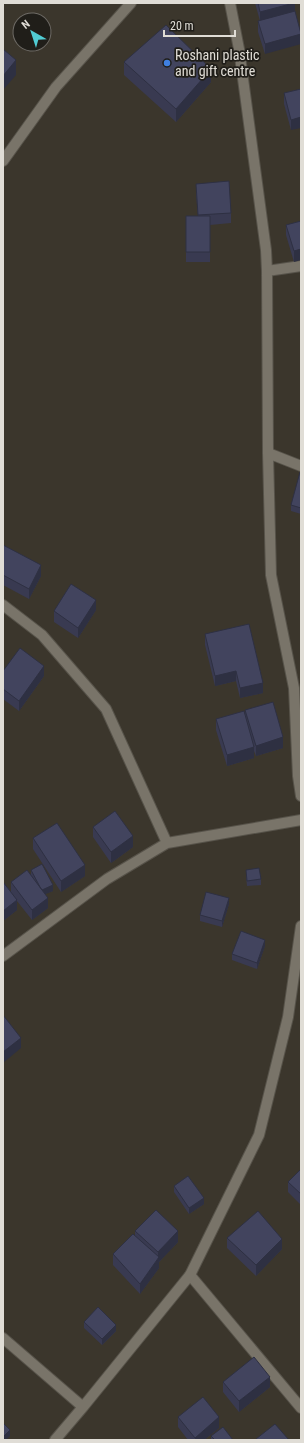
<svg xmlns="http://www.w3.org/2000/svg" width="304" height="1443" viewBox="0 0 304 1443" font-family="'Roboto Condensed',sans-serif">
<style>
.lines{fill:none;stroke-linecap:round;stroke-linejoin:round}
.lane-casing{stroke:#57534a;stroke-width:12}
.street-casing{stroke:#57534a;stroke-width:12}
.lane{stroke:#797469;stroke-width:10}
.street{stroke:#797469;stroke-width:10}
.wall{fill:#393a51}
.shaded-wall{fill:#2e3042}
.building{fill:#42445e;stroke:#2e3042}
.shop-dot{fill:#3f7fe0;stroke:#201e19;stroke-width:1.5}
.labels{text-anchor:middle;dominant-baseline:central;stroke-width:3.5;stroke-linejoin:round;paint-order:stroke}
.poi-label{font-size:14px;fill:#e0ddd6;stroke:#201e19;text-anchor:start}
</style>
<rect width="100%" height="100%" fill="#3b362c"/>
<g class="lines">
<defs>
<path id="lane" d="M190 1275 301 1408"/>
<path id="street" d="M230 3 239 49 266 250 267 271 268 453 271 575 294 688 298 776 301 796
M3 161 56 87 131 3
M267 271 301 266
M268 453 301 466
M3 605 42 635 106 709 167 843
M3 956 107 879 167 843 301 820
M3 1338 83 1407
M55 1440 83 1407 190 1275 259 1135 288 1017 301 926"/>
</defs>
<use href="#lane" class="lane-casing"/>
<use href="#street" class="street-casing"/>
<use href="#lane" class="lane"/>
<use href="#street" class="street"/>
</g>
<path class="wall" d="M255 3H295L265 54 258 32V21H260Z
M124 62 211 82 176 122 124 75Z
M301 89 291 130 284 104V93Z
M196 184 231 213V223L210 225V262H186V216H198L196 194Z
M301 221 294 262 286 235V225Z
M301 472V514L291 511V505Z
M3 545 41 576 29 599 3 585Z
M96 610 78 638 54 622V611Z
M205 634 263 693 240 698 236 681 215 686 205 645Z
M3 671 44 676 19 711 3 699Z
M245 710 283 748 256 756 254 751V758L227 766 216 730V719L245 717Z
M93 827 133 847 111 863 93 837Z
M33 838 85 876 61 892 33 849Z
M31 870 53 891 45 894 48 908 32 920 17 901V910L3 921V882L11 892V882L31 875Z
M246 870 261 879V885L247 886 246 876Z
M229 904 222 927 200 921V915Z
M265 946 257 969 232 960V954Z
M301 1169V1205L288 1192V1182Z
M174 1186 204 1204 189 1214 174 1192Z
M135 1231 178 1242 159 1262V1268L140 1294 113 1265V1254L135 1236Z
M227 1238 282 1249 256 1276 227 1248Z
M84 1322 116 1331 102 1345 84 1328Z
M223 1382 270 1387 239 1412 223 1392Z
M178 1417 219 1428 204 1440H188L178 1427Z
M211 1436 233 1440H211Z"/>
<path class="shaded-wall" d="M295 3V13L260 23V12Z
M301 34V44L265 54V44Z
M16 60V75L3 90V76Z
M211 69V82L176 122V109Z
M301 117V128L291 130V120Z
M301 249V260L294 262V251Z
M41 565V576L29 599V589Z
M96 600V610L78 638V628Z
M44 666V676L19 711V701Z
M236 671V681L215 686V676Z
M263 683V693L240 698V688Z
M283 737V748L256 756V746Z
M254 747V758L227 766V755Z
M133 836V847L111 863V852Z
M85 865V876L61 892V881Z
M53 885V891L41 896V890Z
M48 898V908L32 920V910Z
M229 898V904L222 927V921Z
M17 900V910L3 921V911Z
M265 940V946L257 969V963Z
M21 1038V1048L3 1063V1052Z
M204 1198V1204L189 1214V1208Z
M178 1231V1242L159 1262V1268L140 1294V1284L158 1259V1252Z
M282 1239V1249L256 1276V1265Z
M116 1325V1331L102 1345V1339Z
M270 1377V1387L239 1412V1401Z
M219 1417V1428L204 1440H195V1438Z
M10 1430V1436L6 1440H3V1437Z"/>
<path class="building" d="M258 3H294L260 12Z
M295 11 301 34 265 44 258 21Z
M166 25 211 69 176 109 124 62Z
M3 49 16 60 3 76Z
M301 89V117L291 120 284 93Z
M229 181 231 213 198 215 196 184Z
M186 216H210V252H186Z
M301 221V249L294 251 286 225Z
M300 472H301V508L291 505Z
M3 545 41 565 29 589 3 575Z
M71 584 96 600 78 628 54 611Z
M249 624 263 683 240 688 236 671 215 676 205 634Z
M20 648 44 666 19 701 3 689V671Z
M273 702 283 737 256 746 245 710Z
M244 711 254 747 227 755 216 719Z
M115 811 133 836 111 852 93 827Z
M57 823 85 865 61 881 33 838Z
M42 864 53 885 42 890 40 887 31 870Z
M259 868 261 879 247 881 246 870Z
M27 870 48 898 32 910 11 882Z
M3 882 17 900 3 911Z
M206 892 229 898 222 921 200 915Z
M241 931 265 940 257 963 232 954Z
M3 1015 21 1038 3 1052Z
M301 1169V1194L288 1182Z
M188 1176 204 1198 189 1208 174 1186Z
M156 1210 178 1231 158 1252 135 1231Z
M258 1211 282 1239 256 1265 227 1238Z
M133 1234 159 1257 140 1284 113 1254Z
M98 1307 116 1325 102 1339 84 1322Z
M254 1357 270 1377 239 1401 223 1382Z
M203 1397 219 1417 195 1438 178 1417Z
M3 1423 10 1430 3 1437Z
M275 1424 289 1440H257L256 1439Z
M223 1427 233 1440H215L211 1436Z"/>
<circle class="shop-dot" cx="167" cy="63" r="4"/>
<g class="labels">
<g class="poi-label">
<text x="175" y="55">Roshani plastic<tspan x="175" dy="16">and gift centre</tspan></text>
</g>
</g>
<rect width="304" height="1443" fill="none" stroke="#e0ddd6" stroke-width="8"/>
<g transform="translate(32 32) rotate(321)"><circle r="19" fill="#201e19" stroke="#6d6a65"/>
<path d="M0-3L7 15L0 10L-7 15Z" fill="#51ccd3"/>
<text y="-6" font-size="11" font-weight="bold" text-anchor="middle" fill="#e0ddd6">N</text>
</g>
<path d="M164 30v6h71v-6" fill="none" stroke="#e0ddd6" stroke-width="2"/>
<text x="170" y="30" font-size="12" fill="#e0ddd6" stroke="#201e19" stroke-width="3" paint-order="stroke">20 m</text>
</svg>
